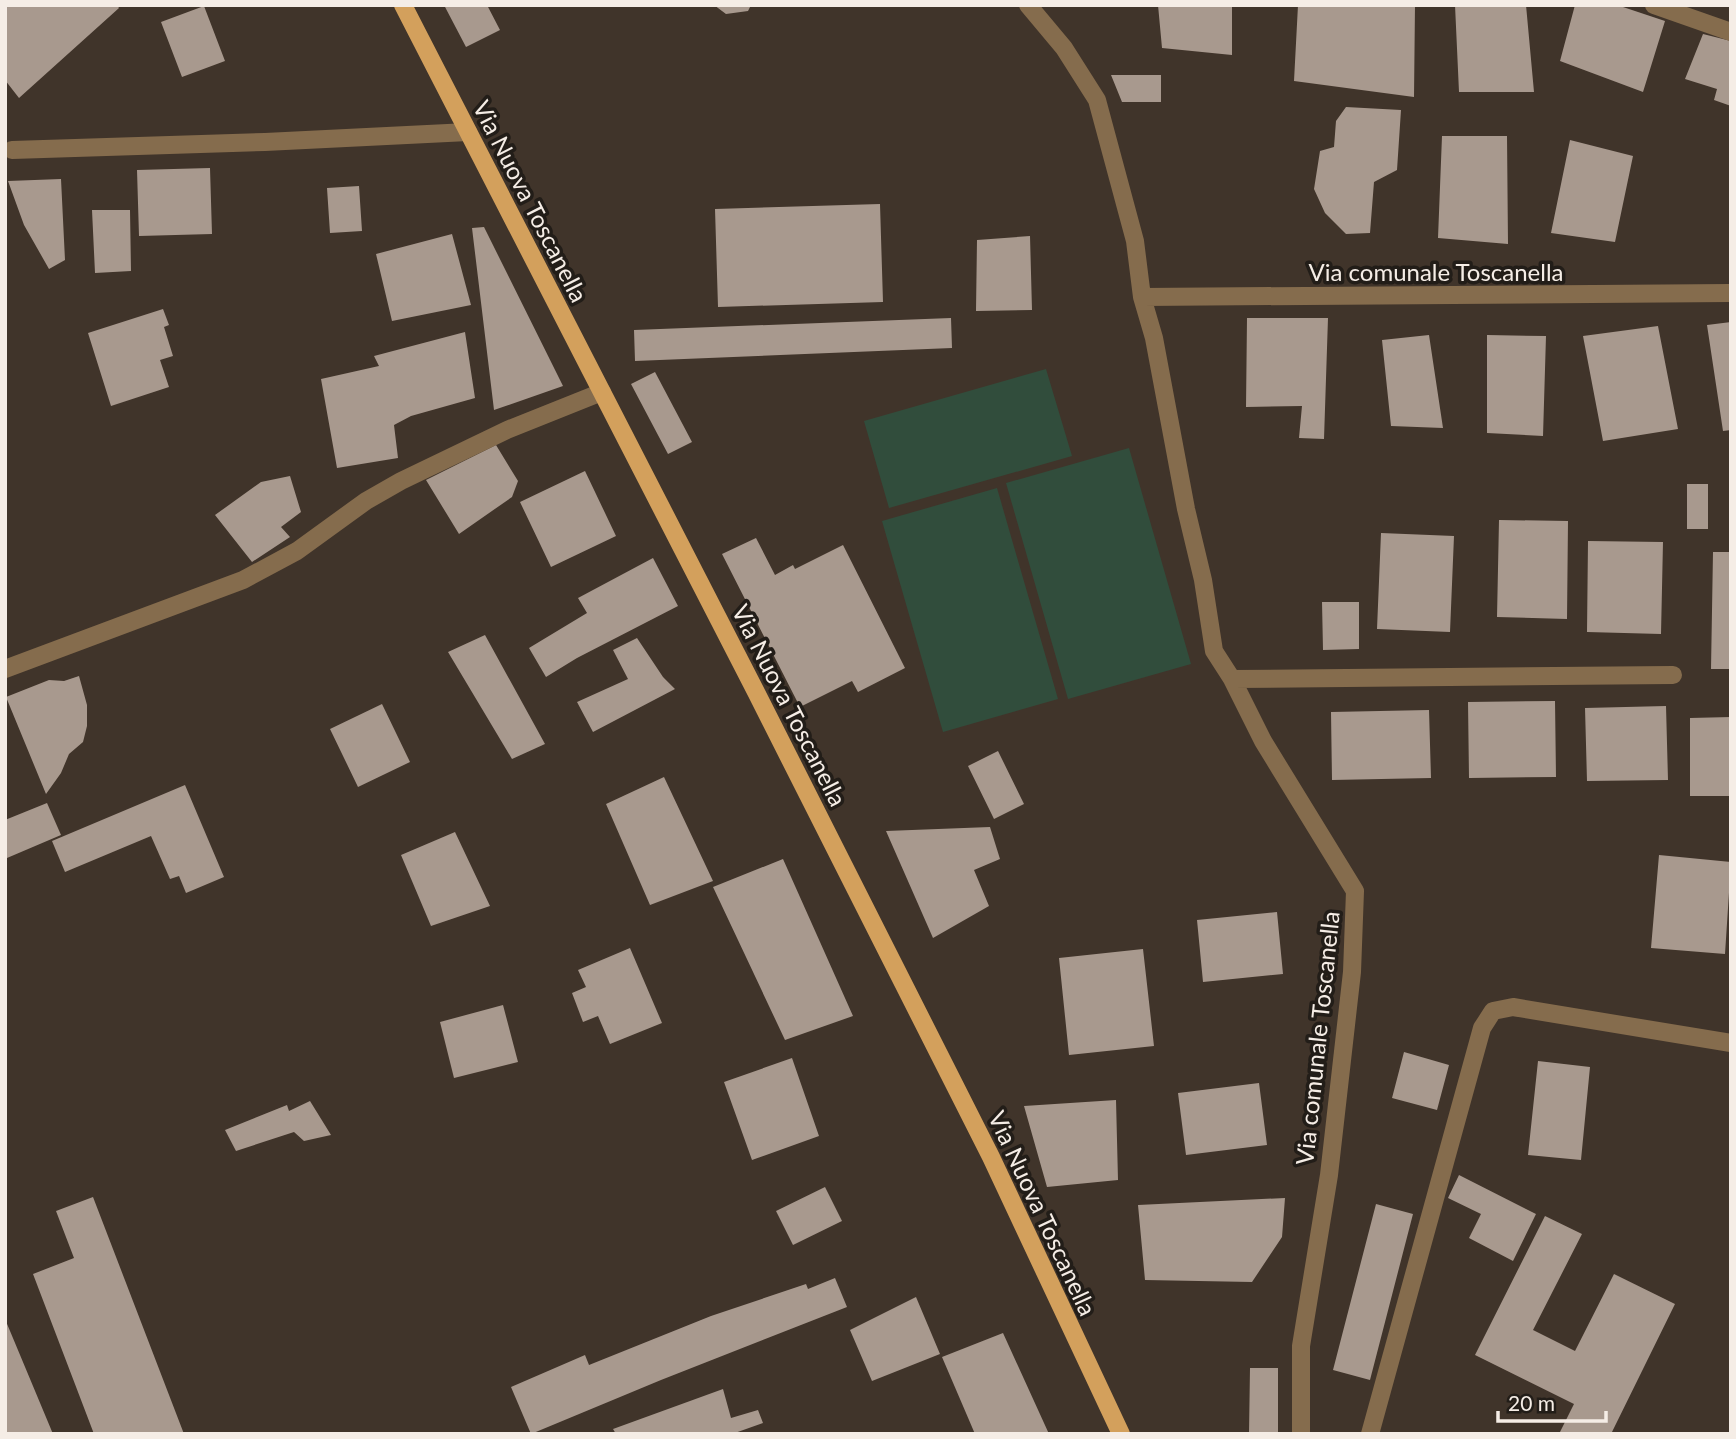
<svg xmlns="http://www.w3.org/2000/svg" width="1736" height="1439" viewBox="0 0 1736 1439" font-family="Lato,sans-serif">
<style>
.green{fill:#314d3c}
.building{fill:#a8998e}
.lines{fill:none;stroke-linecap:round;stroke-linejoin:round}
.minor{stroke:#856c4d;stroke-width:18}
.major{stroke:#d3a05c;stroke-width:18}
.labels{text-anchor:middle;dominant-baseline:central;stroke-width:7;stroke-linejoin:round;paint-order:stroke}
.street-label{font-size:24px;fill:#f5ede6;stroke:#221d18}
</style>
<rect width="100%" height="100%" fill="#40342a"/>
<path class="green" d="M1046 369 1072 456 889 508 864 421Z
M1129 448 1191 664 1068 699 1006 483Z
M997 488 1058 699 943 732 882 521Z"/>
<path class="building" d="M5 5H117L119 8 19 98 5 80Z
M444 5H487L500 30 466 47Z
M714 5H751L748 11 726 14Z
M1158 5H1232V55L1162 48Z
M1298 5H1415L1414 97 1294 81Z
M1455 5H1526L1534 92H1459Z
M1575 5H1617L1665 21 1643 92 1560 61Z
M204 6 225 61 182 77 161 22Z
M1703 34 1731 41V106L1714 100 1717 89 1685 79Z
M1111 75H1161V102H1122Z
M1346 107 1401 110 1397 170 1374 182 1370 233 1346 234 1325 213 1314 189 1320 151 1334 147 1336 121Z
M1442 136H1507L1508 244 1438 238Z
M1570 140 1633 156 1615 242 1551 233Z
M210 168 212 234 139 236 137 170Z
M61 179 65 260 49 269 24 225 8 181Z
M359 186 362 231 330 233 327 188Z
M880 204 883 302 718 307 715 209Z
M92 210H130L131 271 95 273Z
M484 227 563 386 494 410 472 228Z
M452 234 471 305 392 321 376 254Z
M1030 236 1032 310 976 311 977 240Z
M163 309 169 325 164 327 173 356 160 360 169 387 111 406 88 333Z
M951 318 952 348 635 361 634 330Z
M1247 318H1328L1324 439 1299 438 1302 406 1246 407Z
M1731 322V430L1723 431 1707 325Z
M1658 326 1678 429 1603 441 1583 336Z
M465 332 475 398 411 416 394 425 398 458 337 468 321 379 379 366 374 356Z
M1429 335 1443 428 1391 426 1382 340Z
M1487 335 1546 336 1543 436 1487 433Z
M655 372 692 442 668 454 631 384Z
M496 445 518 481 512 497 459 534 426 480Z
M585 471 616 536 551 567 520 502Z
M290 476 301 512 281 527 290 537 252 562 215 515 261 482Z
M1687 484H1708V529H1687Z
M1499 520 1568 521 1567 619 1497 617Z
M1381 533 1454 536 1450 632 1377 629Z
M756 538 775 575 793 565 795 569 843 545 905 668 858 692 852 681 800 707 722 554Z
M1588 541 1663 542 1661 634 1587 632Z
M1713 552H1731V669H1711Z
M653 558 678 606 577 658 546 677 529 648 587 613 578 598Z
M1322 602H1359V649L1323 650Z
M485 635 545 744 512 759 448 652Z
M637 638 663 677 675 689 593 732 577 702 628 679 613 650Z
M79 676 87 705V726L83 742 69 754 61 773 46 794 6 697 49 680 64 681Z
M1555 701 1556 777 1469 778 1468 702Z
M382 704 410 762 358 787 330 729Z
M1666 706 1668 780 1587 781 1585 708Z
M1429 710 1431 778 1332 780 1331 712Z
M1731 717V796H1690V718Z
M998 751 1024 804 994 819 968 766Z
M664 777 713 881 650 905 606 804Z
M185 785 224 877 186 893 179 876 170 879 151 836 65 872 52 841Z
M47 803 61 835 7 858 5 820Z
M990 827 1000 859 974 870 989 906 933 938 886 831Z
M455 832 490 906 431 926 401 855Z
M1659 855 1731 862 1725 954 1651 948Z
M783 859 853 1016 785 1040 713 887Z
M1277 912 1283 974 1203 982 1197 920Z
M630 948 662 1023 610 1044 598 1016 583 1022 572 993 586 987 578 970Z
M1143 949 1154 1046 1069 1055 1059 958Z
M503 1005 518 1062 454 1078 440 1022Z
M1404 1052 1449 1065 1437 1110 1392 1098Z
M792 1058 819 1136 752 1160 724 1082Z
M1538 1061 1590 1067 1581 1160 1528 1155Z
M1259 1083 1267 1145 1186 1155 1178 1093Z
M1116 1100 1118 1180 1047 1187 1024 1106Z
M310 1101 331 1135 304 1141 294 1132 236 1151 225 1130 287 1105 289 1111Z
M1459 1175 1536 1214 1513 1261 1469 1238 1481 1214 1448 1198Z
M825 1187 842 1221 793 1245 776 1211Z
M93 1197 184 1434H94L33 1274 74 1258 56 1211Z
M1285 1198 1282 1237 1252 1282 1145 1280 1138 1205Z
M1376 1204 1413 1214 1370 1380 1333 1370Z
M1545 1216 1582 1234 1533 1330 1575 1351 1614 1274 1675 1304 1611 1434H1559L1574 1404 1475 1355Z
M835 1278 847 1307 661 1380 531 1434 511 1387 585 1355 589 1365 711 1316 806 1284 808 1289Z
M916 1297 940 1354 872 1381 850 1330Z
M5 1319 53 1434H5Z
M1003 1333 1049 1434H975L942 1357Z
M1250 1368H1278V1434H1249Z
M723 1389 731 1418 758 1410 763 1423 732 1434H616L613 1429Z"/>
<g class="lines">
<path class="minor" d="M1028 5 1064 48 1097 100 1135 241 1142 297 1154 338 1186 509 1203 580 1214 651 1232 679 1263 741 1355 891 1352 972 1329 1175 1301 1346V1434
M1654 5 1731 32
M12 150 265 142 468 132
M1142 297 1731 293
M5 669 243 580 297 551 366 501 401 481 507 430 602 392
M1232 679 1673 675
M1370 1434 1482 1028 1493 1011 1513 1007 1731 1043"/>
<path class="major" d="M403 5 755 690 991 1157 1121 1434"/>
</g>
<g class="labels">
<g class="street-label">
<text transform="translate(531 201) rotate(63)">Via Nuova Toscanella</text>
<text x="1436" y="271">Via comunale Toscanella</text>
<text transform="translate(790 705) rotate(63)">Via Nuova Toscanella</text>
<text transform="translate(1317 1038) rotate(-84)">Via comunale Toscanella</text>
<text transform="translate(1043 1213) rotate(65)">Via Nuova Toscanella</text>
</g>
</g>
<rect width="1736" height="1439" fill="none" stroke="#f5ede6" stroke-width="14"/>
<path d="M1498 1411v10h108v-10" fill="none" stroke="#f5ede6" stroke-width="3.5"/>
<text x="1508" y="1411" font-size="21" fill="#f5ede6" stroke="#221d18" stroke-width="5" paint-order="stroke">20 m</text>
</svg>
